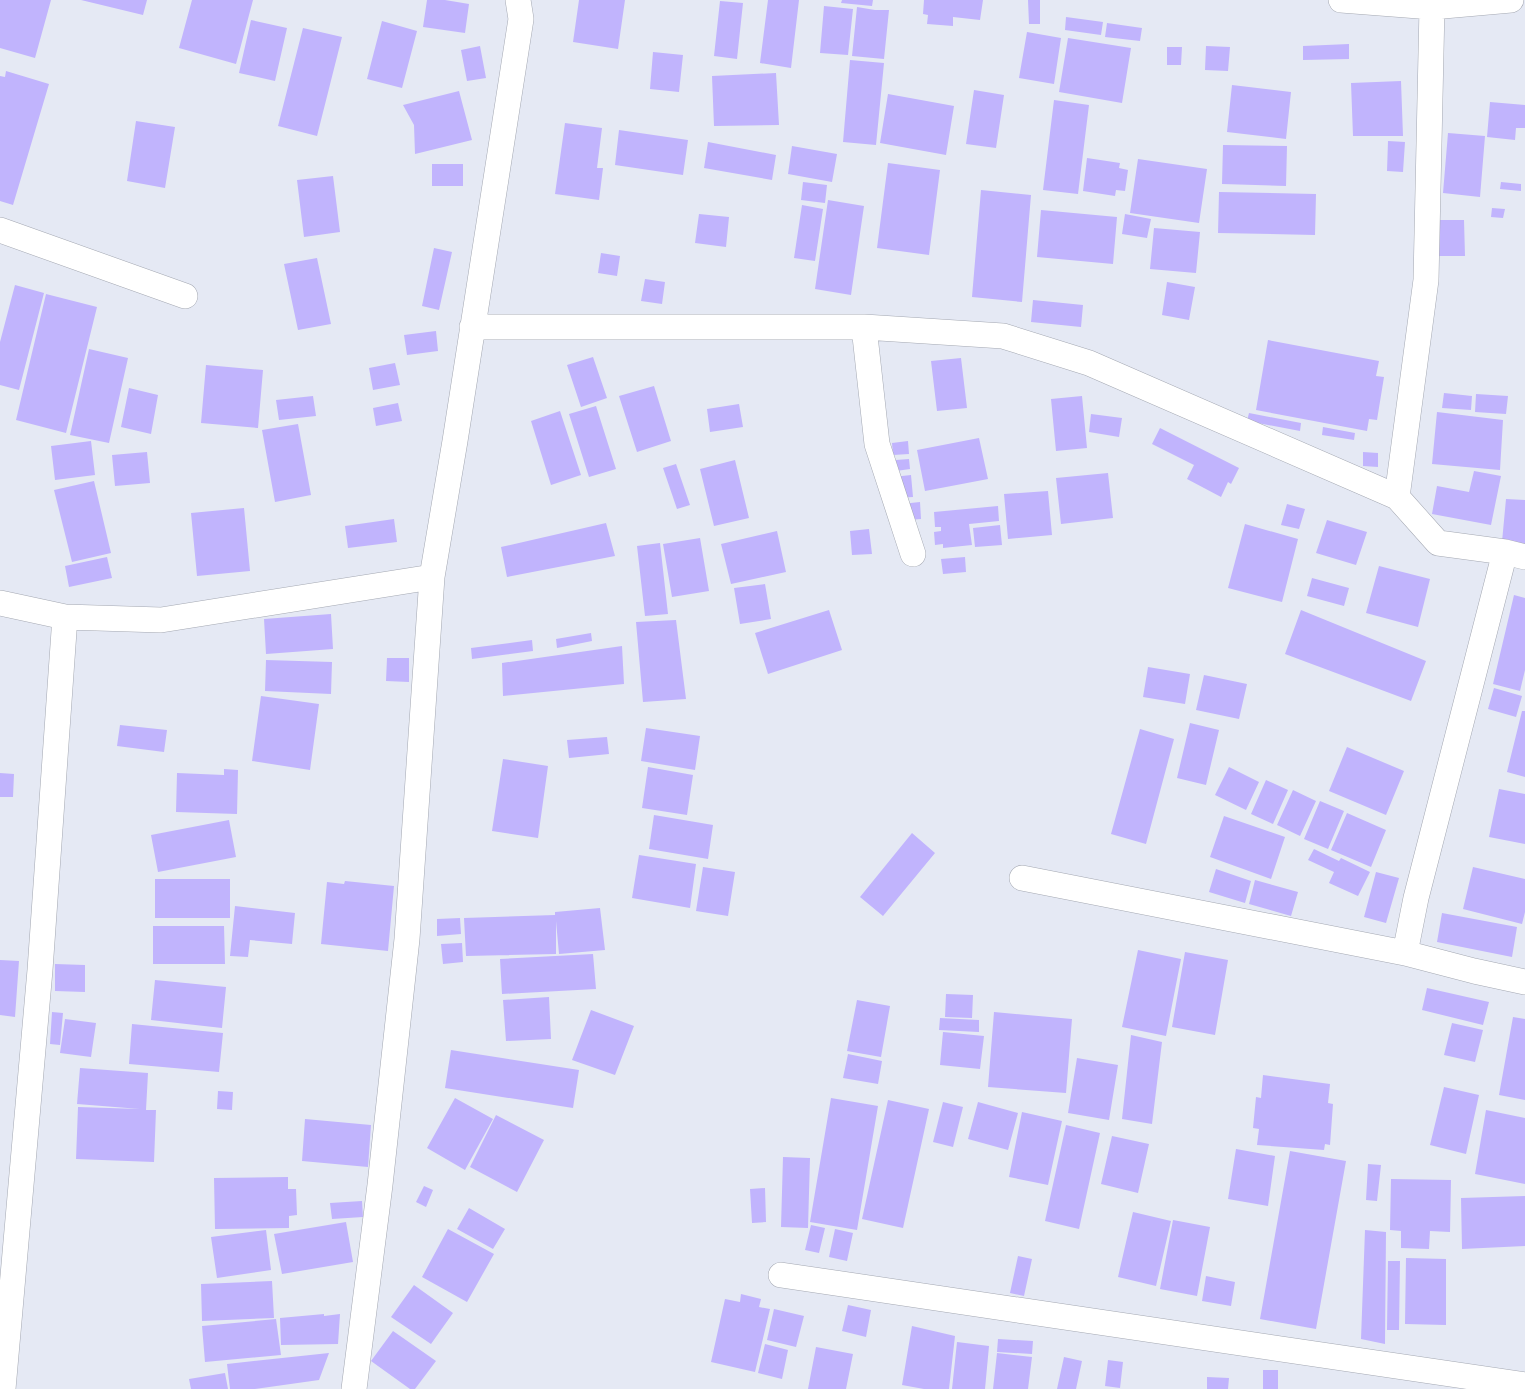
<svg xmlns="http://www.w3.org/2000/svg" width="1525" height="1389" viewBox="0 0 1525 1389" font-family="'Open Sans',sans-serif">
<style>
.building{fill:#c1b4fd}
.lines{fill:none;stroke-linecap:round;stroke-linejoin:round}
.minor-casing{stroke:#a4a8b2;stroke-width:26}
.minor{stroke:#fff;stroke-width:25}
</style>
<rect width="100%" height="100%" fill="#e5e9f4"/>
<path class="building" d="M0 0H51L35 58 0 48Z
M81 0H147L143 15Z
M192 0H253L236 64 179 48Z
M427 0H445L469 4 465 33 423 27Z
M579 0H625L618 49 573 42Z
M768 0H799L791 68 760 63Z
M842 0H873L872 6 841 3Z
M924 0H983L980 20 953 17V26L927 24 928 15 923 14Z
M1028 0H1040V24H1029Z
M720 1 743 3 737 59 714 56Z
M824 6 853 9 848 55 820 53Z
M857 7 875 10H889L884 59 852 56Z
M1066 17 1103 22 1101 35 1065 30Z
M251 20 287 28 275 81 239 73Z
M382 21 417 31 402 88 367 79Z
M1107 23 1142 28 1140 41 1105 37Z
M303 28 342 37 317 136 278 126Z
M1027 32 1061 38 1054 84 1019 78Z
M1068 38 1131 48 1122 103 1059 92Z
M1349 44V59L1303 60V46Z
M480 46 486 78 467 81 461 50Z
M1206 46 1230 47 1228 71 1205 70Z
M1167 47H1182L1181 65H1167Z
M653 52 683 55 679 92 650 89Z
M850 60 884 63 876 145 843 142Z
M6 71 49 84 13 205 0 201V76L5 77Z
M776 73 779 125 714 126 712 76Z
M1401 81 1403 136H1353L1351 83Z
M1232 85 1291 92 1286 139 1227 132Z
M974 90 1004 95 996 148 966 144Z
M459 91 472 140 415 154 414 125 403 105Z
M888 94 954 106 946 155 880 143Z
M1054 100 1089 105 1078 194 1043 190Z
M1490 102 1525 105V128H1516L1515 140 1487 137Z
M136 121 175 127 165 188 127 181Z
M565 123 602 128 597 168H603L599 200 555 194Z
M619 130 688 140 683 175 615 165Z
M1448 133 1485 136 1480 197 1443 193Z
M1388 141 1405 142 1403 172 1387 171Z
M708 142 776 155 772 180 704 168Z
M1223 145 1287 146 1286 186 1222 184Z
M792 146 837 154 832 182 788 174Z
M1087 158 1120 163 1119 168 1128 170 1125 191 1116 190 1115 196 1083 191Z
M1138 159 1207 169 1199 223 1130 213Z
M888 163 940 170 929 255 877 248Z
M432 164H463V186H432Z
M333 176 340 232 304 237 297 180Z
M803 182 827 185 825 203 801 200Z
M1501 182 1521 184V191L1500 189Z
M981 190 1031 195 1022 302 972 297Z
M1219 192 1316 194 1315 235 1218 233Z
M828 200 864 206 851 295 815 289Z
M802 205 823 209 815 261 794 258Z
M1492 208 1505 209 1503 218 1491 217Z
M1041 210 1117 217 1113 264 1037 257Z
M699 214 729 217 726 247 695 243Z
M1125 214 1151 219 1147 238 1122 234Z
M1437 220H1464L1465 256H1438Z
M1154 228 1200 232 1196 273 1150 269Z
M434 248 452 252 439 310 422 306Z
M601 253 620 256 617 276 598 273Z
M317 258 331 324 298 330 284 264Z
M645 279 665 282 662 304 641 301Z
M1167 282 1195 287 1189 320 1162 315Z
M15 285 44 293 19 390 0 385V342Z
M46 294 97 307 66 433 16 420Z
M1033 300 1083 305 1081 327 1031 322Z
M436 331 438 351 407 355 404 335Z
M1268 340 1379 361 1376 376 1384 377 1377 420 1369 419 1367 431 1256 410Z
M89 349 128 358 109 443 70 435Z
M593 357 607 398 581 407 567 365Z
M961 358 967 408 937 411 931 361Z
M395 363 400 385 373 390 369 368Z
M206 365 263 370 258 428 201 423Z
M654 386 671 441 637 452 619 396Z
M129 388 158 395 151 434 121 427Z
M1444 393 1472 396 1471 410 1442 408Z
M1476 394 1508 396 1506 414 1475 412Z
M313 396 316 416 279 420 276 400Z
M1082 396 1087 448 1056 451 1051 399Z
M398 403 402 421 376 426 373 408Z
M739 404 743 427 710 432 707 409Z
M596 406 616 469 589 477 569 414Z
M560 411 581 475 551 485 531 421Z
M1437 412 1503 420 1500 470 1432 464Z
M1249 413 1301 423 1300 431 1247 421Z
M1091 414 1122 418 1119 437 1089 432Z
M298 424 311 495 275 502 262 430Z
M1323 427 1355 433 1354 440 1322 435Z
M1160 428 1239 468 1231 484 1228 482 1221 497 1187 479 1194 465 1152 444Z
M979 438 988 479 925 491 917 450Z
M91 441 95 475 55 480 51 446Z
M908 441 909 454 893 455 892 443Z
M147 452 150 483 115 486 112 455Z
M1363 452 1378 453V467L1363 466Z
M909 459 910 469 896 471V460Z
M735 460 749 518 714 526 700 469Z
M676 464 690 505 677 509 663 468Z
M1474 471 1501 476 1491 525 1432 514 1437 486 1469 492Z
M1108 473 1113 518 1061 524 1056 478Z
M911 475 913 497 895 498 893 477Z
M94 481 111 553 72 562 54 490Z
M1048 491 1052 535 1008 539 1004 494Z
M1506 499 1525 500V544L1502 542Z
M920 502 921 519 894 521 892 505Z
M1287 504 1305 509 1299 529 1281 525Z
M998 506 999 521 969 524 972 545 943 548V544L935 545 934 532 941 531V527H935L934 512Z
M244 508 250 571 197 576 191 513Z
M394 519 397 542 348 548 345 526Z
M1327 520 1367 532 1356 565 1316 553Z
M606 523 615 556 507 577 501 547Z
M1245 524 1298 539 1282 602 1228 588Z
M1000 525 1002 545 975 547 973 528Z
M869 529 872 554 852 555 850 531Z
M777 531 786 572 731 584 721 544Z
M700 538 709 591 672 597 663 544Z
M660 543 668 614 645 616 637 546Z
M107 557 112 578 69 587 65 566Z
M965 557 966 572 943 574 941 559Z
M1379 566 1430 579 1418 627 1366 613Z
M1312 578 1349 588 1344 606 1307 596Z
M765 584 771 619 740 624 734 588Z
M1514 595 1525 598V670L1520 691 1493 684Z
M829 610 842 650 768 674 755 633Z
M1301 610 1426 661 1411 701 1285 654Z
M331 614 333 649 266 654 264 619Z
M676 620 686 699 643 702 636 622Z
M591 633 592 641 557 648 556 639Z
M532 640 533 651 472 659 471 648Z
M622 646 624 684 503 696 502 663Z
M387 658H409V682L386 681Z
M266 660 332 662 331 694 265 691Z
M1148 667 1190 674 1185 704 1143 697Z
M1204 675 1247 684 1239 719 1196 710Z
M1494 688 1522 696 1516 717 1488 709Z
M261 696 319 704 310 770 252 761Z
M1522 711H1525V777L1507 772Z
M1190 723 1219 730 1206 785 1177 778Z
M120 725 167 730 164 752 117 746Z
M646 728 700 736 695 770 641 761Z
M1140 729 1174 739 1146 844 1111 834Z
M607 737 609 754 569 758 567 740Z
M1347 747 1404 771 1386 815 1329 791Z
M503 759 548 766 538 838 492 831Z
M648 767 693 775 687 815 642 808Z
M1229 767 1259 782 1246 810 1215 795Z
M224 769 238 770 237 814 176 812 177 773 224 775Z
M0 773 14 774 13 797H0Z
M1266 780 1288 790 1273 824 1251 814Z
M1499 789 1525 794V844L1489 837Z
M1293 790 1316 801 1300 836 1277 825Z
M1320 801 1344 811 1328 849 1304 839Z
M1347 813 1386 830 1371 867 1331 850Z
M654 815 713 825 708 859 649 849Z
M1224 816 1285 837 1271 879 1210 857Z
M229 820 236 857 158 872 151 835Z
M912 833 935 853 883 916 860 897Z
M1314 849 1339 861 1341 858 1370 872 1358 896 1329 883 1334 872 1308 860Z
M639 855 696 864 690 908 632 898Z
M703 867 735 872 728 916 696 911Z
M1473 867 1525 879V912L1522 924 1463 909Z
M1216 869 1251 881 1245 903 1209 892Z
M1376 872 1399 878 1386 923 1364 917Z
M155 879H230V918H155Z
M1255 880 1298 892 1291 916 1249 904Z
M345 881 394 886 388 951 321 944 327 882 344 884Z
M235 906 295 913 292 944 250 940 248 957 230 956Z
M600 908 605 950 559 954 556 921V954L466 956 464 918 555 915V912Z
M1442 913 1517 927 1512 957 1437 942Z
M460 918 461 934 437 936V919Z
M153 926H224L225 964H153Z
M462 943 463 962 443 964 441 944Z
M1138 950 1181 959 1166 1036 1122 1027Z
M1185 952 1228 960 1215 1035 1172 1027Z
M593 954 596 989 502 994 500 959Z
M0 960 19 961 15 1017 0 1015Z
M55 964 85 965V992L55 991Z
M155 980 226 987 222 1028 151 1020Z
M1427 988 1489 1002 1483 1025 1422 1010Z
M946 994 973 995 972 1018 945 1017Z
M549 997 551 1039 506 1041 503 1000Z
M857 1000 890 1006 881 1057 847 1051Z
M591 1010 634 1026 615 1075 572 1060Z
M52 1012 63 1013 60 1045 50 1044Z
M994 1012 1072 1019 1066 1093 988 1087Z
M1513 1017 1525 1019V1100L1499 1095Z
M940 1018 979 1020V1032L939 1030Z
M65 1019 96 1023 91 1057 60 1053Z
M1452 1023 1483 1030 1475 1062 1444 1055Z
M132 1024 223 1033 219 1072 129 1064Z
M943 1032 984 1036 980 1069 940 1065Z
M1131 1035 1162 1042 1152 1124 1122 1119Z
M451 1050 579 1070 573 1108 445 1088Z
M848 1054 882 1061 878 1084 843 1078Z
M1077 1058 1118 1065 1109 1120 1068 1113Z
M80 1068 148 1073 146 1110H156L154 1162 76 1159 78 1107 140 1109 77 1104Z
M1263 1075 1330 1084 1328 1103 1333 1104 1330 1145 1325 1144 1324 1150 1257 1145 1259 1129 1253 1128 1256 1097 1261 1098Z
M1444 1087 1479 1095 1466 1154 1430 1145Z
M218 1091 233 1092 232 1110 217 1109Z
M455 1098 493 1119 465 1170 427 1148Z
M831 1098 878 1106 857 1230 810 1222Z
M888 1100 929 1109 903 1228 862 1219Z
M943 1102 963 1107 953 1147 933 1142Z
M978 1102 1018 1113 1008 1150 968 1139Z
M1486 1110 1525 1118V1184L1475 1174Z
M1022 1112 1062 1121 1048 1185 1009 1177Z
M496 1115 544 1140 517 1192 470 1167Z
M305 1119 371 1125 368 1167 302 1161Z
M1066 1125 1100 1133 1079 1229 1045 1221Z
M1112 1136 1149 1144 1138 1193 1101 1184Z
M1236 1149 1275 1156 1268 1206 1228 1199Z
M1290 1151 1346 1161 1316 1329 1260 1319Z
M783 1157 810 1158 808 1228 781 1227Z
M1368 1164 1381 1165 1377 1201 1366 1200Z
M288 1177V1189H296L297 1215 289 1216V1228L215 1229 214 1178Z
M1391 1179 1451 1180 1450 1232 1430 1231 1429 1249 1401 1248V1231L1390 1230Z
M424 1186 433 1190 426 1207 416 1202Z
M765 1188 766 1222 752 1223 750 1189Z
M1525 1196V1246L1462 1249 1461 1198Z
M362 1201 363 1217 332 1219 330 1203Z
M469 1208 505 1229 493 1249 457 1229Z
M1133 1212 1171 1221 1156 1286 1118 1277Z
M1173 1220 1210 1227 1197 1296 1160 1289Z
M346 1222 353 1262 282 1274 274 1234Z
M811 1225 825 1228 819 1253 805 1250Z
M448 1229 494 1254 467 1302 422 1277Z
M835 1229 853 1233 847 1261 829 1257Z
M266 1230 271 1270 217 1278 211 1237Z
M1365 1230 1386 1232 1385 1344 1361 1339Z
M1018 1256 1032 1259 1024 1296 1010 1293Z
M1406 1258 1446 1259V1325L1405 1324Z
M1388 1261H1400L1399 1330H1387Z
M1206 1276 1235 1282 1231 1306 1202 1301Z
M272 1281 274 1318 202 1321 201 1284Z
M414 1285 453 1313 431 1344 391 1317Z
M741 1294 761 1299 759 1307 770 1309 755 1372 711 1362 725 1299 740 1302Z
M848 1305 871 1310 866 1337 842 1331Z
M774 1309 804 1316 796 1347 767 1340Z
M324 1314V1316L340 1314 338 1344 281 1345 280 1318Z
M276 1319 281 1355 205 1362 202 1326Z
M912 1326 955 1336 949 1389H924L902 1385Z
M393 1331 436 1361 415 1389H410L371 1361Z
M998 1339 1033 1341 1032 1354 997 1352Z
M957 1342 989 1346 985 1389H952Z
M765 1344 788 1350 782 1379 758 1373Z
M816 1347 853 1354 846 1389H808Z
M329 1353 319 1380 255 1389H230L227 1364Z
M997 1353 1032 1357 1028 1389H993Z
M1064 1357 1082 1361 1076 1389H1057Z
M1108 1360 1123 1362 1120 1388 1105 1386Z
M1263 1370H1278V1389H1263Z
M225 1373 228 1389H191L189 1379Z
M1207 1377 1229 1378 1228 1389H1207Z"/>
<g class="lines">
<defs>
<path id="minor" d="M1341 0 1432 7 1511 0
M0 230 185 296
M472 327H864L1003 336 1089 363 1397 497 1438 543 1505 552 1525 557
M864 327 877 444 913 554
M1397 497 1426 280 1432 7
M1505 552 1416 898 1405 953 1474 971 1525 982
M0 603 65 617 161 620 432 577
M1022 878 1405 953
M781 1275 1525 1385
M3 1389 40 970 65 617
M354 1389 380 1185 407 939 432 577 455 441 521 19 518 0"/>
</defs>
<use href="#minor" class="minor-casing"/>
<use href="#minor" class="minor"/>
</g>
</svg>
